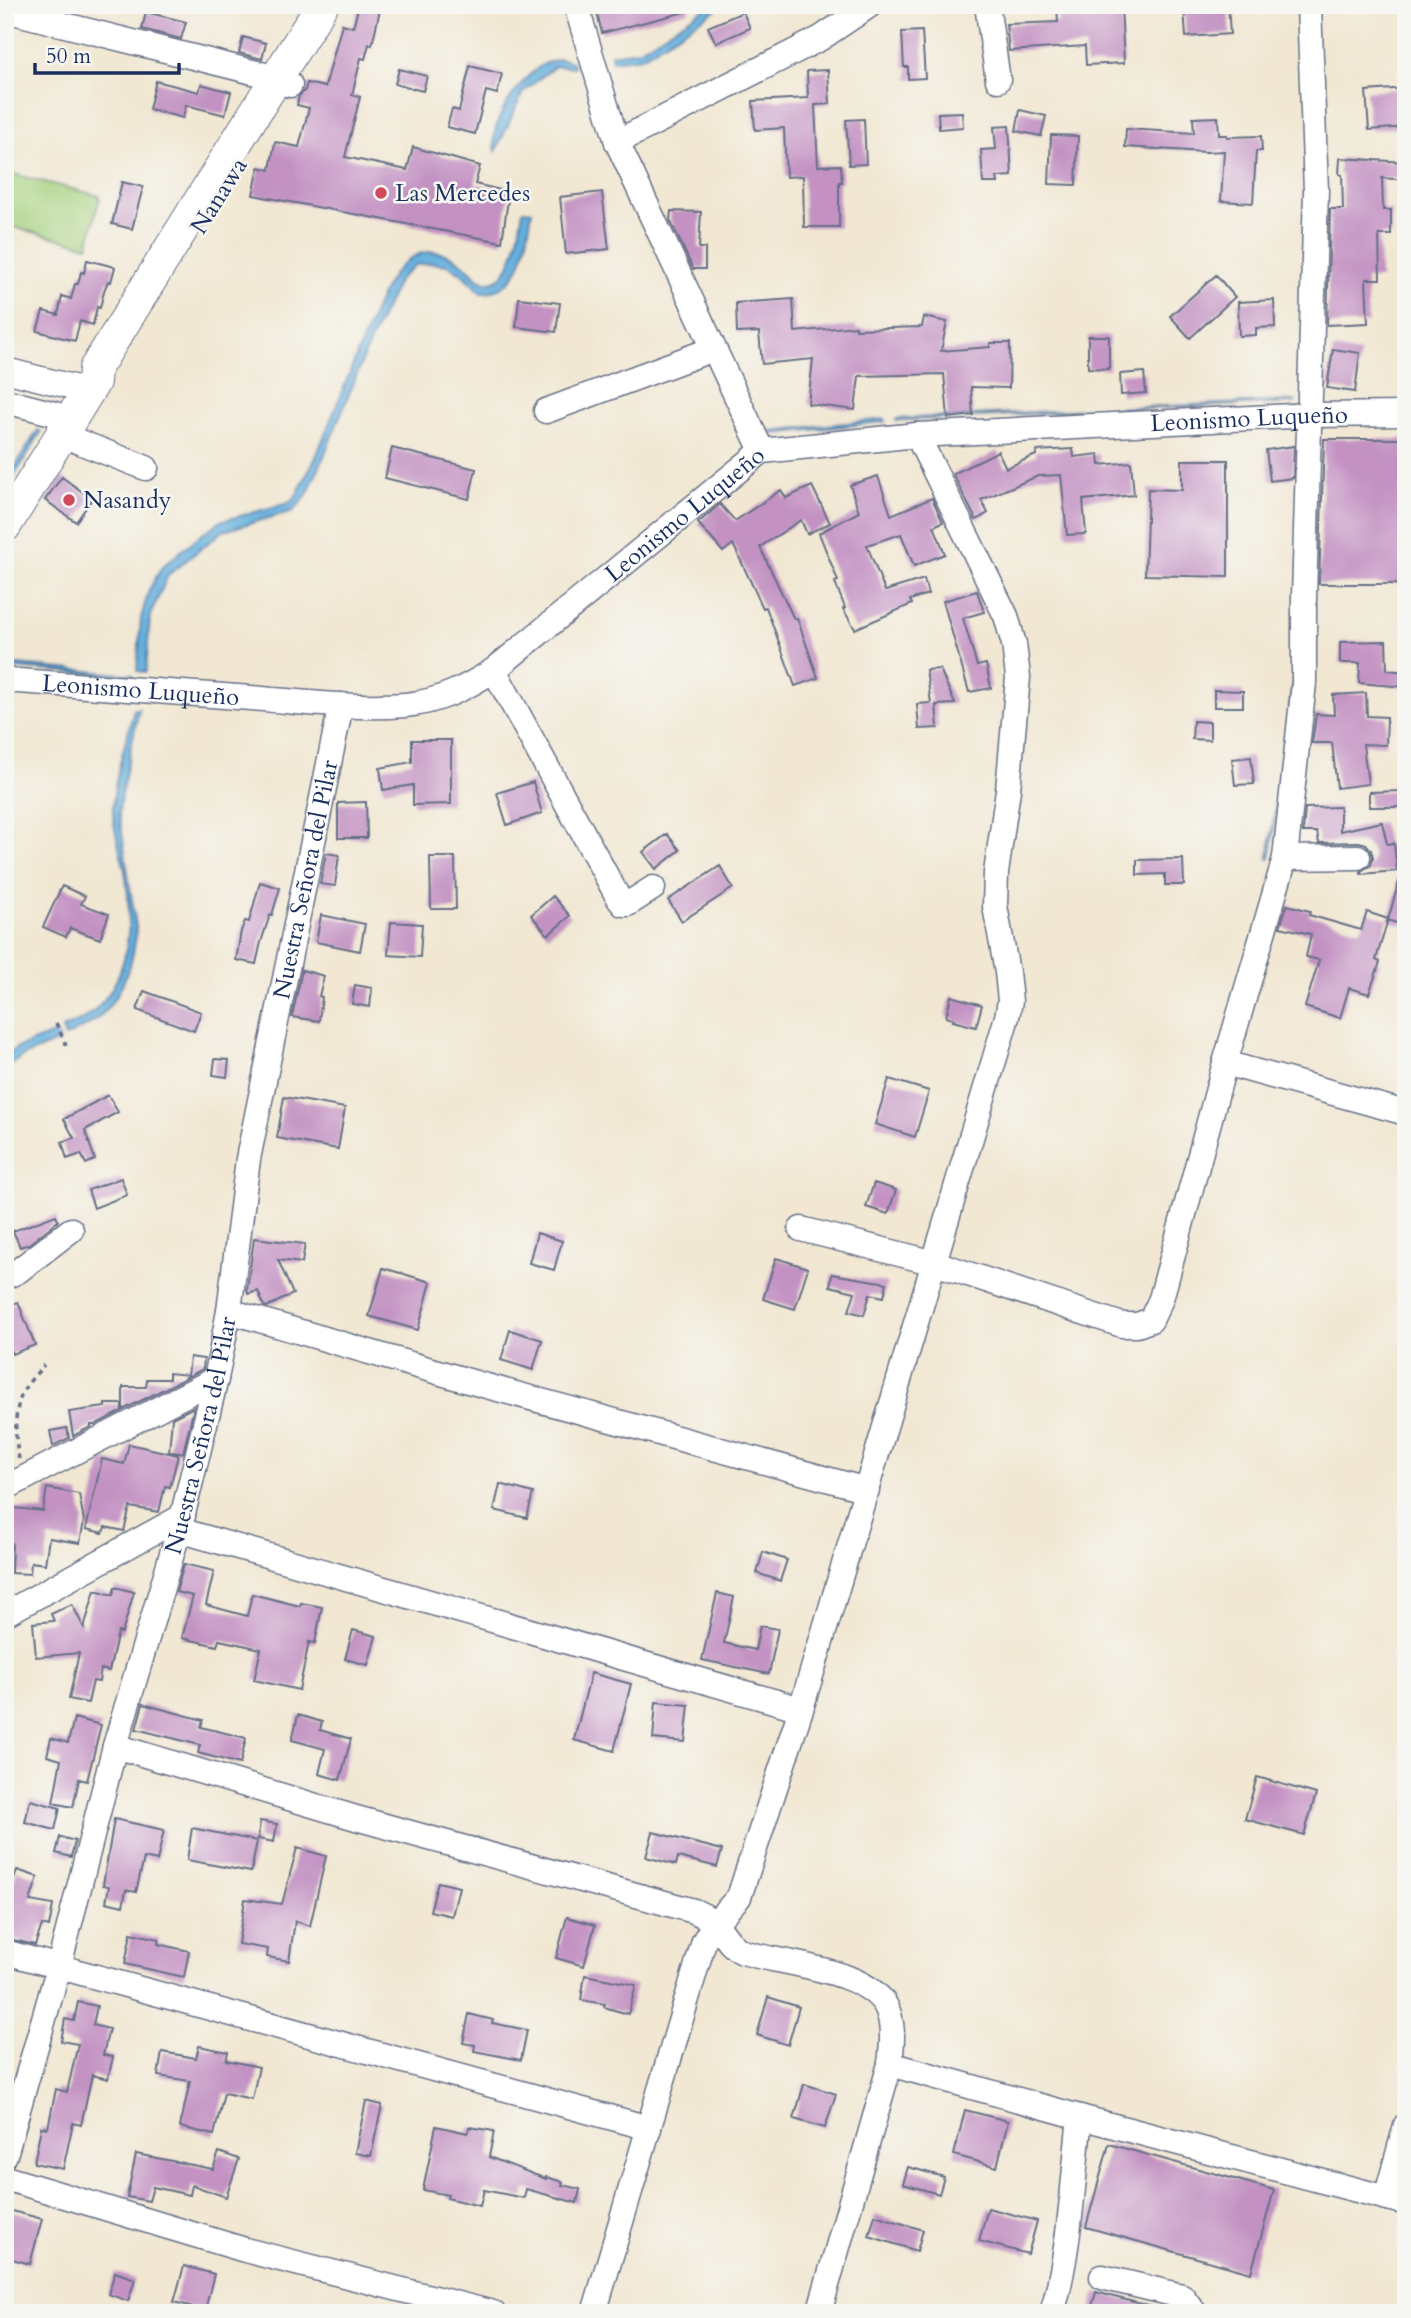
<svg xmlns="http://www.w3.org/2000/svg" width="1411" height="2318" viewBox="0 0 1411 2318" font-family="Cardo,serif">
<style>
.green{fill:#a4d07c;stroke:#60806d;stroke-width:2}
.water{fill:#65afdd;stroke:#406f9e;stroke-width:2}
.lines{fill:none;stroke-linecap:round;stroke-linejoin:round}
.stream{stroke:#65afdd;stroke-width:6}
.building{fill:#c392c3}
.minor-casing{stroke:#666f87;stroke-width:27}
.major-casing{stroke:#666f87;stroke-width:34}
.path{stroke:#666f87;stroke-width:3.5;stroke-dasharray:5 5;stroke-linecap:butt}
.minor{stroke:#fff;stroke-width:24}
.major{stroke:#fff;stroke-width:32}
.poi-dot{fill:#d1495b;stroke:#f6f6f2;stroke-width:2.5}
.labels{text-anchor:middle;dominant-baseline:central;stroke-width:5;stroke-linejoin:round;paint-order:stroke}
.poi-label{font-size:24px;fill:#1b2f5e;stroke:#f6f6f2;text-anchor:start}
.street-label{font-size:24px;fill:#1b2f5e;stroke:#f6f6f2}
</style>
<rect width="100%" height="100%" fill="#f6f6f2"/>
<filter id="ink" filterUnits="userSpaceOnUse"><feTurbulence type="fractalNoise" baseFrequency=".0143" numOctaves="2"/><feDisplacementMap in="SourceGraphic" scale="14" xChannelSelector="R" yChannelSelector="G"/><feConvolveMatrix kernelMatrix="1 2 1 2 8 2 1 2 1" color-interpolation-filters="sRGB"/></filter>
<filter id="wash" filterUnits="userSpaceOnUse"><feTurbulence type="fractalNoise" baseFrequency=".00686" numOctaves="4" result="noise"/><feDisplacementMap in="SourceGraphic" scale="28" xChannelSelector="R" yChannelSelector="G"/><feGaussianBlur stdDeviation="1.57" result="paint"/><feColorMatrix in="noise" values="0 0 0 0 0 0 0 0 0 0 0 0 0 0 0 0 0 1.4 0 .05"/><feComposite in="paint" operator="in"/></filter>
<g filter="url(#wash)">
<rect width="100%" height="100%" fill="#f1e7d2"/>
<path class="green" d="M5 172 100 196 88 246 5 225Z"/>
<path class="water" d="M710 5H723L642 57 612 61 611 54 639 50Z
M560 59 572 62 574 67 555 66 523 92 496 151C486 125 519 82 539 67 546 62 552 61 560 59Z
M523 210 532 211C526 244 524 291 481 293L461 273 447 265 432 263 415 265 399 279 369 344 322 461 306 497 293 511 223 531 168 575 150 616 146 672 137 671 141 618 149 590 162 567 198 537 221 521 288 503 296 496 315 459 379 300C394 265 423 235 462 263 469 268 478 282 487 282 514 284 520 227 523 210Z
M1295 401 1294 403 1093 411V409Z
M1089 409V411L896 421V419Z
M884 419 885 422 772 434 770 431Z
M38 430 41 432 14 477 10 475Z
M5 664 133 675V678L5 667Z
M1293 682H1295L1270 859H1268Z
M134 709H139L121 795 119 813 136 927C136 960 119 1005 90 1024 82 1029 73 1033 65 1037L62 1029C74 1023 89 1018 98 1007 133 970 132 918 125 871 121 852 114 833 113 813 112 783 127 740 134 709Z
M56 1033 59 1041 21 1057 5 1070V1057L17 1048Z"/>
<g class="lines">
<path class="stream" d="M5 486 15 470"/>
</g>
<g id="blocks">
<path class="building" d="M359 5H381L372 45 369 44 365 59 361 58 352 95 360 97 345 157 407 170 413 147 480 166 475 184 509 192 502 242 253 195 259 167 270 170 275 142 299 147 309 108 297 105 299 96 305 90 307 83 325 87 342 24 353 27Z
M595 5H689V11L602 33Z
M1057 5H1121L1124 63 1086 65 1085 46 1009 51 1006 24 1058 22Z
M1228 5 1230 34 1186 37 1184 8Z
M146 12 186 22 181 39 142 29Z
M743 12 750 28 716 43 708 27Z
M922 31 925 78 908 79V67H904L902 32Z
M243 37 266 43 262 59 239 53Z
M470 66 502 74 497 94 486 91 475 134 447 127 452 109 459 111Z
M399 69 427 76 423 91 395 84Z
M828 70 830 104 815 105 818 166 841 165 842 182H839V227H804L803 176 786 177 784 128 755 130 753 101 808 98 807 71Z
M156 81 199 92 201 84 231 92 225 115 186 105 183 118 149 109Z
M1406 88V127L1369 130 1366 91Z
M1020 110 1046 116 1041 136 1016 131Z
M962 112 963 127 939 129 938 113Z
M1218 117 1219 135H1227V137L1261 136 1262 151H1256L1253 203 1221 201 1224 151 1206 152 1125 147 1126 129 1194 133 1193 118Z
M864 119 866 164 849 165 846 120Z
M1009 126 1012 176 997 177 998 183H983L981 150 996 149 994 127Z
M1051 135 1078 136 1076 185 1049 184Z
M1340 158 1406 162V180L1382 178 1383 210H1391V235H1379L1380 279H1366L1368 323 1327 325 1330 209H1343L1342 175 1339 174Z
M122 182 143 187 132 229 112 224Z
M602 192 609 249 566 254 560 197Z
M671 211 701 212 699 248H705V269H693L670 220Z
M87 260 115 267 111 282 108 281 104 291 100 308 97 307 93 325 80 321 75 341 37 331 43 311 58 315 62 296 71 299 75 284H78L81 272 84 273Z
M1216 275 1235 297 1190 338 1170 316Z
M519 298 560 303 556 332 516 327Z
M793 299 795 332 856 326V329L922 327 924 317 947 322 941 351 990 347V343H1010L1009 388 971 387 973 415 948 418 944 374 859 376 855 410 808 404 813 359 762 364 759 332 737 333 736 303Z
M1274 300 1275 327 1256 328V335L1239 336 1238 302Z
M1088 336H1109V369L1088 368Z
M1333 349 1360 353 1355 392 1327 388Z
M1144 372 1146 393 1121 395 1120 374Z
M1324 439H1405L1406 584H1319Z
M1294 446 1293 478 1270 481 1266 450Z
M392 448 476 469 469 499 385 478Z
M1073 449 1074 457 1099 454 1100 465 1131 462 1134 495 1083 500 1086 534 1067 535 1061 475 1038 476 981 500 988 513 976 520 953 474 998 451 1006 468 1036 455V451Z
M1182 460H1228V577L1145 575 1148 489 1182 490Z
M878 476 891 515 932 498 943 522 934 526 945 554 914 566 901 534 867 545 885 591 924 579 928 594 910 600 912 604 855 629 843 609 845 608 835 582 838 581 819 533 859 512 850 485Z
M62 477 92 499 76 522 45 500Z
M812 486 830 523 807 534 801 520 760 547 794 619 797 618 818 678 795 686 766 607 763 608 733 544 723 552 698 523 720 504 735 521 781 490 786 498Z
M977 591 984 612 963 618 977 666 986 664 991 688 969 692 943 601Z
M1386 641 1387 670 1406 672V687L1359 683 1360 663H1340V642Z
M940 669 955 704 936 705 938 728 919 729 917 704 931 703 926 670Z
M1214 690 1243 691V707H1214Z
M1366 693 1367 716 1387 717 1386 745 1363 744 1368 784 1337 788 1332 743H1312L1316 714 1334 715 1333 695Z
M1193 721 1210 722V740L1192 739Z
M412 740H451V804L413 805V785L383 790 380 768 412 762Z
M1251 757 1254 784 1235 785 1232 759Z
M533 782 542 813 507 825 497 793Z
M1400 791V807H1369V792Z
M366 802 367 838H338V803Z
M1340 807V831L1382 822 1387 844 1394 843 1397 871 1361 874V871L1371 865 1373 857 1371 850 1366 844 1359 842 1319 843 1317 832H1303L1305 808Z
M667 834 680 850 656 869 643 852Z
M326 853 339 855 335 886 320 884Z
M430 857H455L456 909H431Z
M1183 859 1184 885H1165V874L1137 875V860Z
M720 866 733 888 682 921 668 900Z
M1401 874 1406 875V913L1402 925 1388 920Z
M260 882 280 888 272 915H270L261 942 256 964 236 960 241 931 245 921 249 922Z
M62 886 85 896 81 904 109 914 100 939 70 928 66 937 43 927Z
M553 896 570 916 548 935 531 915Z
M1287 905 1310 911 1309 915 1361 930 1367 912 1388 919 1376 960 1380 962 1369 994 1349 988 1340 1018 1305 1007 1319 960 1306 957 1311 934 1280 927Z
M321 915 365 924 360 951 316 942Z
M391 922 422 924 420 957 388 955Z
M302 970 324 976 319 996 322 997 319 1021 292 1017Z
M355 985 372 988 370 1007 352 1004Z
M144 991 201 1012 194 1031 137 1010Z
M951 996 982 1005 976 1027 953 1021 954 1019 946 1017Z
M215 1059 229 1060 227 1077 213 1075Z
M889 1079 929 1091 915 1137 875 1124Z
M108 1095 118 1112 85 1130 95 1160 86 1164 81 1154 67 1159 62 1142 74 1138 64 1119Z
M284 1097 345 1108 338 1149 277 1138Z
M121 1178 127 1195 94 1208 88 1190Z
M874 1183 896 1190 888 1214 866 1207Z
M56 1215 58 1221 29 1244 20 1247 13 1231Z
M537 1233 562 1241 554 1270 529 1263Z
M254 1238 305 1244 302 1263 278 1260 293 1294 267 1307 264 1306 258 1291 248 1294 247 1290Z
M776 1258 808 1268 795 1309 763 1299Z
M383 1268 431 1282 418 1330 369 1316Z
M832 1274 887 1283 884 1297 870 1294 864 1315 849 1311 855 1292 830 1286Z
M18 1302 35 1345 12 1354 5 1338V1307Z
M510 1330 542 1340 533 1370 501 1360Z
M190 1357 204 1359 203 1369 123 1410V1387H146L147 1379H169V1373L188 1375Z
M105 1404H122V1411L95 1425H91V1427L73 1436 69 1412 105 1407Z
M194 1407 183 1453 169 1452 172 1418Z
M67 1428 69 1438 53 1446 50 1431Z
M129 1444 178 1455 170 1487 165 1486 159 1512 130 1507 124 1531 105 1527 103 1533 86 1529 102 1459 124 1464Z
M500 1484 533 1493 527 1518 494 1510Z
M47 1488 79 1494 84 1521 80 1543 49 1538 45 1564 31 1562 30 1574 11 1573 12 1543H5V1507L43 1511Z
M763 1552 787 1560 780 1581 757 1573Z
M184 1564 214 1571 206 1605 247 1616 252 1594 300 1606 301 1603 322 1607 315 1643 309 1642 299 1690 254 1680 261 1649 219 1640 217 1646 182 1638 193 1596 176 1592Z
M115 1587 134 1592 122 1633 118 1632 109 1671 101 1669 99 1682 93 1681 88 1703 69 1699 79 1653 36 1657 33 1623 54 1621 51 1614 72 1604 84 1628 95 1590 113 1595Z
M717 1593 734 1597 724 1643 755 1650 760 1626 778 1629 769 1674 702 1660Z
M353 1630 376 1636 368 1665 345 1659Z
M591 1673 631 1684 614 1751 574 1740Z
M656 1702 689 1705 685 1742 653 1739Z
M143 1704 203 1720 201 1727 246 1738 240 1764 198 1753 200 1745 136 1729Z
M298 1715 322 1722 320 1730 351 1739 340 1780 319 1774 325 1749 292 1740Z
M74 1718 101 1725 87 1781 79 1779 73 1807 53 1803 61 1760 47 1756 51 1738 68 1743Z
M1257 1777 1316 1794 1304 1835 1245 1819Z
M30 1800 60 1808 55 1830 25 1822Z
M114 1819 164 1830 157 1861 144 1858 136 1892 126 1890 123 1906 106 1902 109 1886 103 1885Z
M260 1821 277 1824 274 1842 258 1839Z
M192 1828 257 1841 251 1872 187 1860Z
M653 1832 722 1850 717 1867 678 1857 676 1865 646 1857Z
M60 1837 75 1841 71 1857 56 1853Z
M297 1848 326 1856 310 1926 295 1921 289 1961 267 1957 268 1949 238 1944 245 1899 282 1904Z
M17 1870 38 1877 30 1901 53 1905 49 1927 42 1925 35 1945 5 1938V1906Z
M438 1882 459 1887 452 1916 430 1911Z
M567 1917 595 1925 584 1966 556 1958Z
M131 1933 159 1939 158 1944 189 1951 184 1977 125 1964Z
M585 1975 636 1985 628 2014 604 2007 605 2004 581 2000Z
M768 1997 799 2007 788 2045 757 2035Z
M78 2002 97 2006 93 2025 109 2029 103 2055 113 2057 108 2079 92 2075 81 2125 73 2123 63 2169 34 2163 41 2127 48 2128 56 2089 67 2092 78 2044 61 2041 65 2019 74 2021Z
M469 2014 493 2020 492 2023 527 2030 521 2060 474 2051 475 2045 463 2043Z
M199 2046 228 2052 226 2060 259 2067 252 2099 224 2093 214 2135 180 2127 190 2081 158 2076 162 2052 196 2058Z
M804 2084 836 2094 825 2128 794 2119Z
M366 2101 382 2105 371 2156 355 2153Z
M965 2110 1008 2121 997 2167 954 2155Z
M436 2126 468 2133 469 2127 494 2131 489 2157 546 2179V2177L563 2182 562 2185 580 2189 577 2203 526 2189 524 2198 484 2190 480 2206 447 2198 448 2195 423 2190Z
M1109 2144 1274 2190 1251 2273 1086 2227Z
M219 2152 239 2159 226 2197 192 2185 190 2195 153 2187 149 2201 127 2197 136 2154 213 2169Z
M908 2167 944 2177 939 2194 903 2184Z
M988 2208 1037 2221 1028 2254 979 2241Z
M5 2209 42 2219 30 2264 5 2257Z
M875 2215 923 2230 917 2251 869 2236Z
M184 2266 214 2274 205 2310 174 2302Z
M115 2272 135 2279 128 2301 108 2294Z
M1096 2292 1156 2308 1155 2313H1090Z"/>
</g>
</g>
<g filter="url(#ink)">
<use href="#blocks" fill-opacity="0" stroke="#666f87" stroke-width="2"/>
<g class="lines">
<defs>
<g id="minor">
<path d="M576 5 617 142 762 451"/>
<path d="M987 5 998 80"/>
<path d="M5 10 277 78 290 85"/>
<path d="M617 142 821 38 870 5"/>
<path d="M5 370 89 391"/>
<path d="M5 401 71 418"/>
<path d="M546 411 713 349"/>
<path d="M62 433 77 441 146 468"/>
<path d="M494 670 619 899 623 904H628L653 888"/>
<path id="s1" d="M5 680C87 686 169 692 251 698 302 702 354 709 405 705 439 702 466 688 494 670L762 451 917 435 1311 415 1406 414"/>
<path d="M1285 858 1358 857"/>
<path d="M1225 1063 1406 1113"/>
<path d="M801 1229 935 1263 1122 1325H1137L1151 1320 1161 1299 1225 1063 1285 858 1304 683V598L1316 191 1309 5"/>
<path d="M5 1277 18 1271 71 1230"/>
<path d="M229 1311 472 1382 867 1490"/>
<path d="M5 1488 216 1379"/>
<path d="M179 1530 801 1709"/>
<path d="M5 1614 183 1516"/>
<path d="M115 1746 356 1818 694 1911C700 1914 708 1917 713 1922 724 1931 728 1946 743 1952 780 1964 873 1969 888 2011 894 2028 892 2046 890 2064L819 2313"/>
<path d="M5 1952 649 2128"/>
<path d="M890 2064 1080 2117 1406 2203"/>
<path id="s2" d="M5 2155 59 1966 115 1746 179 1530 216 1379 229 1311 248 1159 341 705"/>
<path d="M5 2178 245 2250 493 2313"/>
<path d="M1386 2198 1406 2125"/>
<path d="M1102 2277 1182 2296 1195 2313"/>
<path d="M594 2313 704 1941 715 1923 739 1897 801 1709 1007 1017 1010 1001 1007 972 995 906 996 873 1008 790 1018 677 1014 644 1006 616 917 435"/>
<path d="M1052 2313C1070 2252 1073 2180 1080 2117"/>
</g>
<path id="major" d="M5 526 94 382 95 369 322 5"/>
</defs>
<use href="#minor" class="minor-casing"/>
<use href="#major" class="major-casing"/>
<path class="path" d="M56 1023 67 1048
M19 1459C15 1438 13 1412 23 1392 28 1382 37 1373 44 1365"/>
<use href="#minor" class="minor"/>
<use href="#major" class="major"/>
</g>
</g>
<g class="poi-dot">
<circle cx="381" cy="193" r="7"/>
<circle cx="69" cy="500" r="7"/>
</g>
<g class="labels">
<g class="poi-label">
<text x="395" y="193">Las Mercedes</text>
<text x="83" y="500">Nasandy</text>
</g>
<g class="street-label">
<text transform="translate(219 196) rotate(-58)">Nanawa</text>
<text stroke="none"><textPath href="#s1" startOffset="1332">Leonismo Luqueño</textPath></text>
<text stroke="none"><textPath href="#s1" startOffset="744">Leonismo Luqueño</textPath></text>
<text stroke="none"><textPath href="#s1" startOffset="136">Leonismo Luqueño</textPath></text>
<text stroke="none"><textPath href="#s2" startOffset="1312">Nuestra Señora del Pilar</textPath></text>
<text stroke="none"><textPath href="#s2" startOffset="746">Nuestra Señora del Pilar</textPath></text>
</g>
</g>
<rect width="1411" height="2318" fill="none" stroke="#f6f6f2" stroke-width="28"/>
<path d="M35 63v10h144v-10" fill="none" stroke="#1b2f5e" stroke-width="3.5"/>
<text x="46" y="63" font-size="21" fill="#1b2f5e" stroke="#f6f6f2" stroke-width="5" paint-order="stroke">50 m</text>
</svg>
